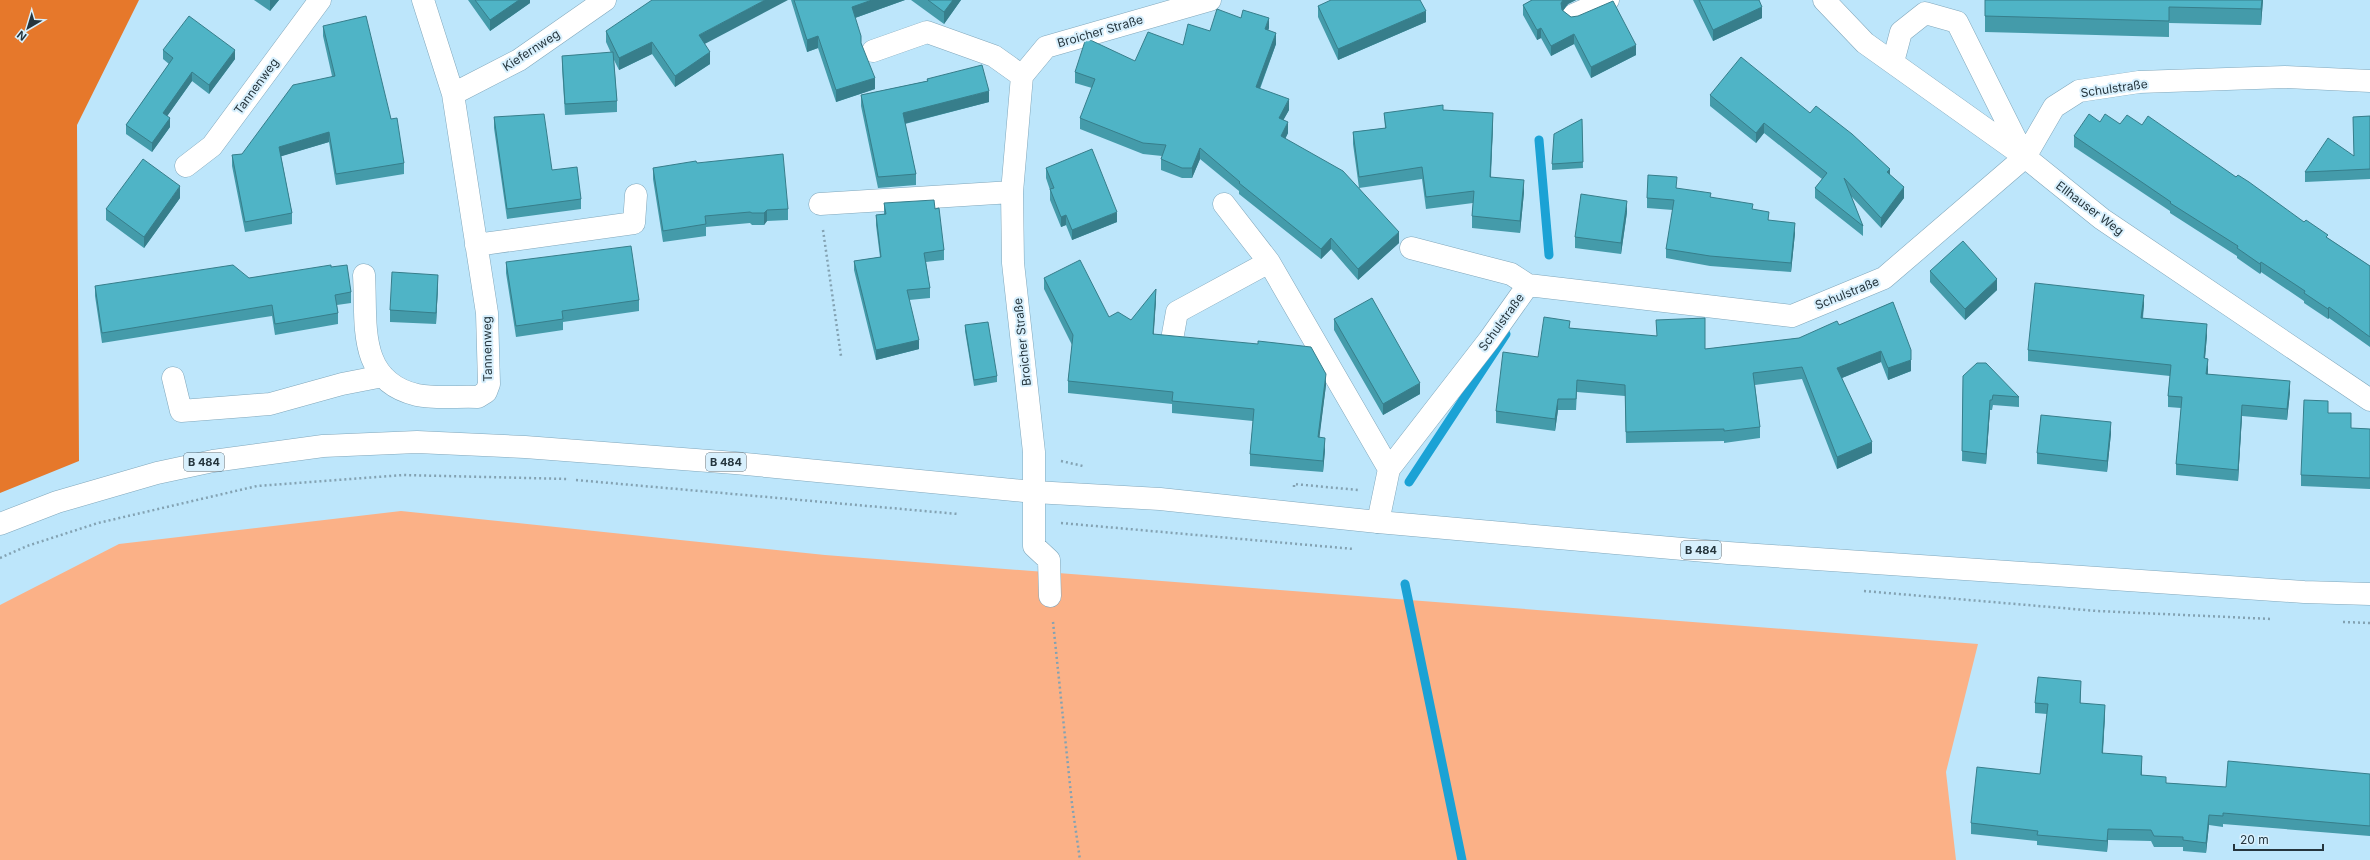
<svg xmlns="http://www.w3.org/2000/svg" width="2370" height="860" viewBox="0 0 2370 860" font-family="Inter,sans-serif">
<rect width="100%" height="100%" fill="#bde6fb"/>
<!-- green -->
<path fill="#fbb187" d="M 401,511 L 825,555 L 1978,644 L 1946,772 L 1956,860 L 0,860 L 0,605 L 119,544 Z"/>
<!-- forest -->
<path fill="#e6782b" d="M 0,0 L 139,0 L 77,125 L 79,461 L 0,493 Z"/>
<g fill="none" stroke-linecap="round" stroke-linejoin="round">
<!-- stream -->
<path stroke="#1ba2d5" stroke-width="9" d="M 1539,140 L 1549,255
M 1409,482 L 1506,334
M 1405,584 L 1462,860"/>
<!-- minor casing -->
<g stroke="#81a7bb" stroke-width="23">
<path id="minor" d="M 1824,0 L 1865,43 L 2025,157 L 2102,219 L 2370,400
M 1573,15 L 1608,0
M 873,51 L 927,32 L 994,56 L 1022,76
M 1893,62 L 1901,32 L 1925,13 L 1957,22 L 2023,154
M 453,94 L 519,60 L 605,0
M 186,166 L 212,146 L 320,0
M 820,204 L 1012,192
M 1224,204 L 1269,262 L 1389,469
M 476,245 L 634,223 L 636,195
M 1411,248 L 1511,274 L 1528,285
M 364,275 C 367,322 356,381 417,395 C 436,399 458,396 478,397 L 486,392 L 489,384 L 487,313 L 453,94 L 423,0
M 1173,334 L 1177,312 L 1269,262
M 173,378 L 181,411 L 270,404 L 342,384 L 383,376
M 1378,522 L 1389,469 L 1489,340 L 1528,285 L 1792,316 L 1884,278 L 2025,157 L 2054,107 L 2079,91 L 2139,82 L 2285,77 L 2370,81
M 1050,596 L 1049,560 L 1034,546 L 1034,452 L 1013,263 L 1012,192 L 1022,76 L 1046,47 L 1210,0"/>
</g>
<!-- major casing -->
<g stroke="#81a7bb" stroke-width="23">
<path id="major" d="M 0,524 L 57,502 L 157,473 L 213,461 L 323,446 L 417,442 L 525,447 L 735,463 L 1034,492 L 1160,499 L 1378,522 L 1728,553 L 2304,592 L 2370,594"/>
</g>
<!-- path -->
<path stroke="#83a2b2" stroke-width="2.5" stroke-dasharray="2 3" stroke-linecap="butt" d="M 823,230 L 841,356
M 1061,461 L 1083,466
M 576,480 L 958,514
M 1294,487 L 1294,484 L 1358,490
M 1061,523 L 1354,549
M 0,558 L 27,546 L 98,523 L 257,486 L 403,475 L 569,479
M 1864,591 L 2097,611 L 2272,619
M 1053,622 L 1072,804 L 1080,860
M 2343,622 L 2370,623"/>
<!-- minor -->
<use href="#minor" stroke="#fff" stroke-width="22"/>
<!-- major -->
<use href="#major" stroke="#fff" stroke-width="22"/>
</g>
<!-- wall -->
<path fill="#449baa" d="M 254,0 L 279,0 L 270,11 Z
M 468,0 L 530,0 L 530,3 L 490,31 Z
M 791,0 L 905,0 L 855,18 L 861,43 L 875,89 L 836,102 L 818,48 L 807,52 Z
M 911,0 L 961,0 L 944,24 Z
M 1532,0 L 1576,0 L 1568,4 L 1563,11 L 1571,17 L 1636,55 L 1591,78 L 1574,44 L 1551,56 L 1541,38 L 1537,40 L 1523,15 L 1523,5 Z
M 1693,0 L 1759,0 L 1762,18 L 1713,41 Z
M 1985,0 L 2263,0 L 2261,25 L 2169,23 L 2169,37 L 1985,32 Z
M 1318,6 L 1426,22 L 1338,60 L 1318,17 Z
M 323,26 L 391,119 L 404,163 L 404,174 L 336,185 L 329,142 L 281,156 L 292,213 L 292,224 L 245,232 L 232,166 L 232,155 L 242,154 L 332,76 L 323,36 Z
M 1269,28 L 1268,30 L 1276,44 L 1260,89 L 1289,110 L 1283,120 L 1288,133 L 1285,139 L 1359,188 L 1353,144 L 1353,132 L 1385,128 L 1384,113 L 1443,110 L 1493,125 L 1491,177 L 1524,192 L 1520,233 L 1472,228 L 1472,216 L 1473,203 L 1426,209 L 1422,179 L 1359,188 L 1399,243 L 1358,280 L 1331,249 L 1321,259 L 1239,194 L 1239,191 L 1200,159 L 1192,178 L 1182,178 L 1161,170 L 1161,159 L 1162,156 L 1143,154 L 1080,129 L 1080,118 L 1092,88 L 1075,83 L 1075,72 L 1135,61 L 1183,45 L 1210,31 Z
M 606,31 L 704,44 L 710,64 L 675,87 L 652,54 L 619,70 L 614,60 L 617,101 L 617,112 L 565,115 L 562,67 L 562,56 L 611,53 L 606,42 Z
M 163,50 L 235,59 L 209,94 L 192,81 L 167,116 L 170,127 L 152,152 L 126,134 L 126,125 L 169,64 L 163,59 Z
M 927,79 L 989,102 L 905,124 L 916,174 L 916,185 L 878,188 L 861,106 L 861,95 L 927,81 Z
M 1710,95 L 1810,113 L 1890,175 L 1904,198 L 1881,228 L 1851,196 L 1863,226 L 1863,236 L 1815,198 L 1815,188 L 1822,179 L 1764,133 L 1756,143 L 1710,106 Z
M 2370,116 L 2370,179 L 2305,182 L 2305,172 L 2354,155 L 2353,117 Z
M 494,117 L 581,199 L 581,209 L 507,219 L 494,128 Z
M 1582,119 L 1583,168 L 1552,170 L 1552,164 Z
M 2100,122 L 2142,125 L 2236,177 L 2370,266 L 2370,347 L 2329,318 L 2328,319 L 2304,303 L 2304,301 L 2261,272 L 2260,274 L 2237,258 L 2237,256 L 2170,213 L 2170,211 L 2074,147 L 2074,136 Z
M 697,163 L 788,209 L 788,220 L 767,221 L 764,225 L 752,225 L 750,223 L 706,227 L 706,236 L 663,242 L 653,179 L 653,168 Z
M 1046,168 L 1117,222 L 1072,240 L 1066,225 L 1061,227 L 1050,200 L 1050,190 L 1046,178 Z
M 1677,188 L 1711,197 L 1753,210 L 1769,220 L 1795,233 L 1791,272 L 1710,266 L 1666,258 L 1666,249 L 1673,210 L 1647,208 L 1647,198 Z
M 180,198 L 144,248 L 106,220 L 106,209 Z
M 884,203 L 935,209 L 944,250 L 944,260 L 926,262 L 930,288 L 930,298 L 909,300 L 919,349 L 876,360 L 854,270 L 854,261 L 880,257 L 876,225 L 876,215 L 884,214 Z
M 1627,212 L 1621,254 L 1575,248 L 1575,237 Z
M 506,262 L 639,300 L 639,311 L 563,322 L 563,330 L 516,337 L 506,273 Z
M 331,267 L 351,292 L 351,303 L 337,305 L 338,313 L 338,324 L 275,335 L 272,316 L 102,343 L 95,296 L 95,286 L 249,278 Z
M 1930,271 L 1997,290 L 1965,320 L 1930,282 Z
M 1044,278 L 1109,317 L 1131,320 L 1156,300 L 1153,334 L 1326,385 L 1319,438 L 1325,450 L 1323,472 L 1250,466 L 1250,454 L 1253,421 L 1172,413 L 1172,404 L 1068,393 L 1068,381 L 1072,345 L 1044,289 Z
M 438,286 L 436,324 L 390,322 L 390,310 Z
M 1893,302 L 1911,371 L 1888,380 L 1881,362 L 1842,378 L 1872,453 L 1837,469 L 1802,379 L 1755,385 L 1760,427 L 1760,438 L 1724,443 L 1724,441 L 1626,443 L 1625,396 L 1577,392 L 1576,410 L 1558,410 L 1555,431 L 1496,423 L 1496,411 L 1538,357 L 1570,328 L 1705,349 L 1799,338 L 1839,325 Z
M 2144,305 L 2143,318 L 2207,335 L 2205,358 L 2208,370 L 2208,374 L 2290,392 L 2287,420 L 2242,416 L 2238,481 L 2176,475 L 2176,464 L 2181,408 L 2168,407 L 2168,396 L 2170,376 L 2028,361 L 2028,350 Z
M 1334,319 L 1420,394 L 1383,415 L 1334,330 Z
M 965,325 L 997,376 L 997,382 L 974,386 L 965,331 Z
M 1963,376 L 2019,397 L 2019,407 L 1993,405 L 1992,410 L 1990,410 L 1986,464 L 1962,461 Z
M 2328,413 L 2351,428 L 2370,429 L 2370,489 L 2301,486 L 2301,475 Z
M 2111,433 L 2107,472 L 2037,464 L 2037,453 Z
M 2081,691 L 2080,703 L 2105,715 L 2103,753 L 2142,766 L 2142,775 L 2166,783 L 2226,787 L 2370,774 L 2370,836 L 2223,824 L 2223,827 L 2209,825 L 2206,853 L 2183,851 L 2183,847 L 2154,847 L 2151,841 L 2108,840 L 2107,852 L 2037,845 L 2037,841 L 1971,834 L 1971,823 L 2040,774 L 2047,714 L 2035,713 L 2035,703 Z"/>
<!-- shaded-wall -->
<path fill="#377e8b" d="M 270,0 L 279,0 L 270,11 Z
M 519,0 L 530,0 L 530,3 L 490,31 L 490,20 Z
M 765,0 L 788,0 L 699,47 L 699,35 Z
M 872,0 L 905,0 L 852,19 L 852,7 Z
M 953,0 L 961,0 L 944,24 L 944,12 Z
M 1563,0 L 1576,0 L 1568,4 L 1561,13 L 1561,3 Z
M 2262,0 L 2263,0 L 2261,25 L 2261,9 Z
M 1762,7 L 1762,18 L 1713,41 L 1713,30 Z
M 1426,11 L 1426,22 L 1338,60 L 1338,49 Z
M 1269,18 L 1269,28 L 1265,39 L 1265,29 Z
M 1541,28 L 1541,38 L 1537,40 L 1537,30 Z
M 1276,33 L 1276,44 L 1256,98 L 1256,87 Z
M 1574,34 L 1574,44 L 1551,56 L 1551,46 Z
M 818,36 L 818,48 L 807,52 L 807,40 Z
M 652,42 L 652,54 L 619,70 L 619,58 Z
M 1636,45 L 1636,55 L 1591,78 L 1591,67 Z
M 235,50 L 235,59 L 209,94 L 209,85 Z
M 710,52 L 710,64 L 675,87 L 675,76 Z
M 192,72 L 192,81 L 163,122 L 163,113 Z
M 875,78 L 875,89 L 836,102 L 836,90 Z
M 989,91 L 989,102 L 903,124 L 903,113 Z
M 1289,99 L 1289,110 L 1279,128 L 1279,118 Z
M 1493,113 L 1493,125 L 1490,189 L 1490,177 Z
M 170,118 L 170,127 L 152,152 L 152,143 Z
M 1288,122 L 1288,133 L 1281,147 L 1281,136 Z
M 1764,123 L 1764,133 L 1756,143 L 1756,133 Z
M 329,132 L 329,142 L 279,157 L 279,147 Z
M 1200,148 L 1200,159 L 1192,178 L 1192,168 Z
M 1890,169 L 1890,179 L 1887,172 Z
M 1524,180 L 1524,192 L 1520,233 L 1520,221 Z
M 180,186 L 180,198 L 144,248 L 144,237 Z
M 1904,187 L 1904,198 L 1881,228 L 1881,218 Z
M 1627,201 L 1627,212 L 1621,254 L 1621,243 Z
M 767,210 L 767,221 L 764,225 L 764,213 Z
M 1117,212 L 1117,222 L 1072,240 L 1072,230 Z
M 1066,215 L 1066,225 L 1061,227 L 1061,217 Z
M 1795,223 L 1795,233 L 1791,272 L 1791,263 Z
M 1399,232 L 1399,243 L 1358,280 L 1358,269 Z
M 1331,238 L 1331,249 L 1321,259 L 1321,249 Z
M 2261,262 L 2261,272 L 2260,274 L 2260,264 Z
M 438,275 L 438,286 L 436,324 L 436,313 Z
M 1997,279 L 1997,290 L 1965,320 L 1965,309 Z
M 1156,289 L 1156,300 L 1153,346 L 1153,334 Z
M 2144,295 L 2144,305 L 2141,328 L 2141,318 Z
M 2329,307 L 2329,318 L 2328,319 L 2328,309 Z
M 2207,324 L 2207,335 L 2204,369 L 2204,358 Z
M 919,340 L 919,349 L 876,360 L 876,350 Z
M 1881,351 L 1881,362 L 1837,380 L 1837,368 Z
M 2208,359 L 2208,370 L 2206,385 L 2206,374 Z
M 1911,360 L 1911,371 L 1888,380 L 1888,368 Z
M 1326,374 L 1326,385 L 1318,449 L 1318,437 Z
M 2290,381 L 2290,392 L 2287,420 L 2287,409 Z
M 1420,383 L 1420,394 L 1383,415 L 1383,404 Z
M 1558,399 L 1558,410 L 1555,431 L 1555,419 Z
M 1990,400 L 1990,410 L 1986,464 L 1986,454 Z
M 2242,405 L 2242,416 L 2238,481 L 2238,470 Z
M 2111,422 L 2111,433 L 2107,472 L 2107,461 Z
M 1325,438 L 1325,450 L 1323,472 L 1323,461 Z
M 1872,442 L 1872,453 L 1837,469 L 1837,457 Z
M 2081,681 L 2081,691 L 2080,713 L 2080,703 Z
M 2105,705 L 2105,715 L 2102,763 L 2102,753 Z
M 2142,756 L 2142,766 L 2141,785 L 2141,775 Z
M 2209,815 L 2209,825 L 2206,853 L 2206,843 Z
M 2108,829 L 2108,840 L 2107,852 L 2107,841 Z"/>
<!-- building -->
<path fill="#4fb4c6" stroke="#377e8b" d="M 475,0 L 519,0 L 490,20 Z
M 652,0 L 765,0 L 699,35 L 710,52 L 675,76 L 652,42 L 619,58 L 606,31 Z
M 794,0 L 872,0 L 852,7 L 861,36 L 861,43 L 875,78 L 836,90 L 818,36 L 807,40 Z
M 928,0 L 953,0 L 944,12 Z
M 1331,0 L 1420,0 L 1426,11 L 1338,49 L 1318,6 Z
M 1532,0 L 1563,0 L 1561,3 L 1562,10 L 1571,17 L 1578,16 L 1613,1 L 1636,45 L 1591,67 L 1574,34 L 1551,46 L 1541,28 L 1537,30 L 1523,5 Z
M 1699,0 L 1759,0 L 1762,7 L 1713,30 Z
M 1985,0 L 2262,0 L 2261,9 L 2169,7 L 2169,21 L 1985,16 Z
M 1217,9 L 1241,18 L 1243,10 L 1269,18 L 1265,29 L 1276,33 L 1256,87 L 1289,99 L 1279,118 L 1288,122 L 1281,136 L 1343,171 L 1399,232 L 1358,269 L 1331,238 L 1321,249 L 1239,183 L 1240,182 L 1200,148 L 1192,168 L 1182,168 L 1161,159 L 1166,145 L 1143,143 L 1080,118 L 1095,79 L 1075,72 L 1086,38 L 1135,61 L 1148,32 L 1183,45 L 1188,24 L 1210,31 Z
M 189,16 L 235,50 L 209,85 L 192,72 L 163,113 L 170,118 L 152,143 L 126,125 L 173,58 L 163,50 Z
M 366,16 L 391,119 L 397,118 L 404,163 L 336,174 L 329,132 L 279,147 L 292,213 L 245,222 L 232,155 L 242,154 L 293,85 L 335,76 L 323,26 Z
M 613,52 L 617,101 L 565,104 L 562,56 Z
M 1741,57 L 1810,113 L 1816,106 L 1852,134 L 1890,169 L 1887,172 L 1904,187 L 1881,218 L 1844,178 L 1863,226 L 1815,188 L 1827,173 L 1764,123 L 1756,133 L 1710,95 Z
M 982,65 L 989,91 L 903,113 L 916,174 L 878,177 L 861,95 L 928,81 L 927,79 Z
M 1443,105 L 1443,110 L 1493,113 L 1490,177 L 1524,180 L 1520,221 L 1472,216 L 1474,191 L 1426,197 L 1422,167 L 1359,177 L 1353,132 L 1386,128 L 1384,113 Z
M 544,114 L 552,170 L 577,167 L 581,199 L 507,209 L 494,117 Z
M 2089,114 L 2100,122 L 2105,114 L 2120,124 L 2127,115 L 2142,125 L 2148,116 L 2236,177 L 2238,175 L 2249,182 L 2304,222 L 2306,220 L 2328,235 L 2326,237 L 2370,266 L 2370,337 L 2329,307 L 2328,309 L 2304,293 L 2305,291 L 2261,262 L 2260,264 L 2237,248 L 2238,246 L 2170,203 L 2171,202 L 2074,136 Z
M 2370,116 L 2370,169 L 2305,172 L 2328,138 L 2354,156 L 2353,117 Z
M 1582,119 L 1583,162 L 1552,164 L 1554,134 Z
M 1092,149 L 1117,212 L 1072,230 L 1066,215 L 1061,217 L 1050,189 L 1054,188 L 1046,168 Z
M 783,154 L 788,209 L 767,210 L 764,213 L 752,213 L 750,212 L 705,216 L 706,224 L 663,231 L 653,168 L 696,161 L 697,163 Z
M 143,159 L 180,186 L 144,237 L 106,209 Z
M 1648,175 L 1677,177 L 1676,188 L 1711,193 L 1710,197 L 1753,204 L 1752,209 L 1769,212 L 1768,220 L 1795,223 L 1791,263 L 1710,256 L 1666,249 L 1674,200 L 1647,198 Z
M 1581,194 L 1627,201 L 1621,243 L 1575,237 Z
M 934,200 L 935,209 L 939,208 L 944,250 L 924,253 L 930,288 L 907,290 L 919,340 L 876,350 L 854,261 L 881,257 L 876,215 L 886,214 L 884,203 Z
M 1963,241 L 1997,279 L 1965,309 L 1930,271 Z
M 631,246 L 639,300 L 562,311 L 563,319 L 516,326 L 506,262 Z
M 1080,260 L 1109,317 L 1118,312 L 1131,320 L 1156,289 L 1153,334 L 1258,344 L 1258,341 L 1311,347 L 1326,374 L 1318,437 L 1325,438 L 1323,461 L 1250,454 L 1254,409 L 1172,401 L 1173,392 L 1068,381 L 1073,335 L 1044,278 Z
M 233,265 L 249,278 L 331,265 L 331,267 L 347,265 L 351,292 L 335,295 L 338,313 L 275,324 L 272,305 L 102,333 L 95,286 Z
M 392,272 L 438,275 L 436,313 L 390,310 Z
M 2035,283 L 2144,295 L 2141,318 L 2207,324 L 2204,358 L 2208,359 L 2206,374 L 2290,381 L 2287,409 L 2242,405 L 2238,470 L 2176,464 L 2182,397 L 2168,396 L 2171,365 L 2028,350 Z
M 1372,298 L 1420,383 L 1383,404 L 1334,319 Z
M 1893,302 L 1911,350 L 1911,360 L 1888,368 L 1881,351 L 1837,368 L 1872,442 L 1837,457 L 1802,367 L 1753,373 L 1760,427 L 1724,431 L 1724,429 L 1626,432 L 1625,385 L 1577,380 L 1576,399 L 1558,399 L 1555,419 L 1496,411 L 1503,352 L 1538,357 L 1544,317 L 1570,321 L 1569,328 L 1657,336 L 1656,320 L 1705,318 L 1705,349 L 1799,338 L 1837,321 L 1839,325 Z
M 988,322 L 997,376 L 974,380 L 965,325 Z
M 1977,363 L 1986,363 L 2019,397 L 1993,395 L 1992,400 L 1990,400 L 1986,454 L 1962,451 L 1963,376 Z
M 2304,400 L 2328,401 L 2328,413 L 2351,413 L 2351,428 L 2370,429 L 2370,478 L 2301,475 Z
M 2041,415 L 2111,422 L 2107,461 L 2037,453 Z
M 2038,677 L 2081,681 L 2080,703 L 2105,705 L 2102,753 L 2142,756 L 2141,775 L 2166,777 L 2166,783 L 2226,787 L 2228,761 L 2370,774 L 2370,826 L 2223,813 L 2223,816 L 2209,815 L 2206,843 L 2183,840 L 2183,837 L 2154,836 L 2151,830 L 2108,829 L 2107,841 L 2037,835 L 2038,831 L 1971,823 L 1977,767 L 2040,774 L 2048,704 L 2035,703 Z"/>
<g text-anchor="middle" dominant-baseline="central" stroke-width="4" stroke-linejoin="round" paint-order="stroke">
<!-- shield labels -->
<g fill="#d8f0fd" stroke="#5b6d77" stroke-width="1">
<rect x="184" y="453" width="40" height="18" rx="3"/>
<rect x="706" y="453" width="40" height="18" rx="3"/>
<rect x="1681" y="541" width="40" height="18" rx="3"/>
</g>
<g font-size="11" font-weight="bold" fill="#25353d">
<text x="204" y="462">B 484</text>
<text x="726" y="462">B 484</text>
<text x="1701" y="550">B 484</text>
</g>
<!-- street labels -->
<g font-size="12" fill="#25353d" stroke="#d8f0fd">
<text transform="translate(1100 31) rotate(-16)">Broicher Straße</text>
<text transform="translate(531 50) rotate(-33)">Kiefernweg</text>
<text transform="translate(256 86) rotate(-54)">Tannenweg</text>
<text transform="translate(2114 88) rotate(-8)">Schulstraße</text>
<text transform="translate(2090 208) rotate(37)">Ellhauser Weg</text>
<text transform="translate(1847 293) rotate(-22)">Schulstraße</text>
<text transform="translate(1501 322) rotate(-54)">Schulstraße</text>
<text transform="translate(1022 342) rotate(-96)">Broicher Straße</text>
<text transform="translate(487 349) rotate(-91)">Tannenweg</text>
</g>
</g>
<!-- north arrow -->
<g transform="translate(28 28) rotate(218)" stroke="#d8f0fd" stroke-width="3" paint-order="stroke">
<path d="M0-3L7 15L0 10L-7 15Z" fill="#25353d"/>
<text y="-6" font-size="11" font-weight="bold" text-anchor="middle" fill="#25353d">N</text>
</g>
<!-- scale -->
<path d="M2234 844v6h89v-6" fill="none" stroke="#25353d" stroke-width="2"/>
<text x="2240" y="844" font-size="12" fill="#25353d" stroke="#d8f0fd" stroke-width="3" paint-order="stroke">20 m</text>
</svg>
